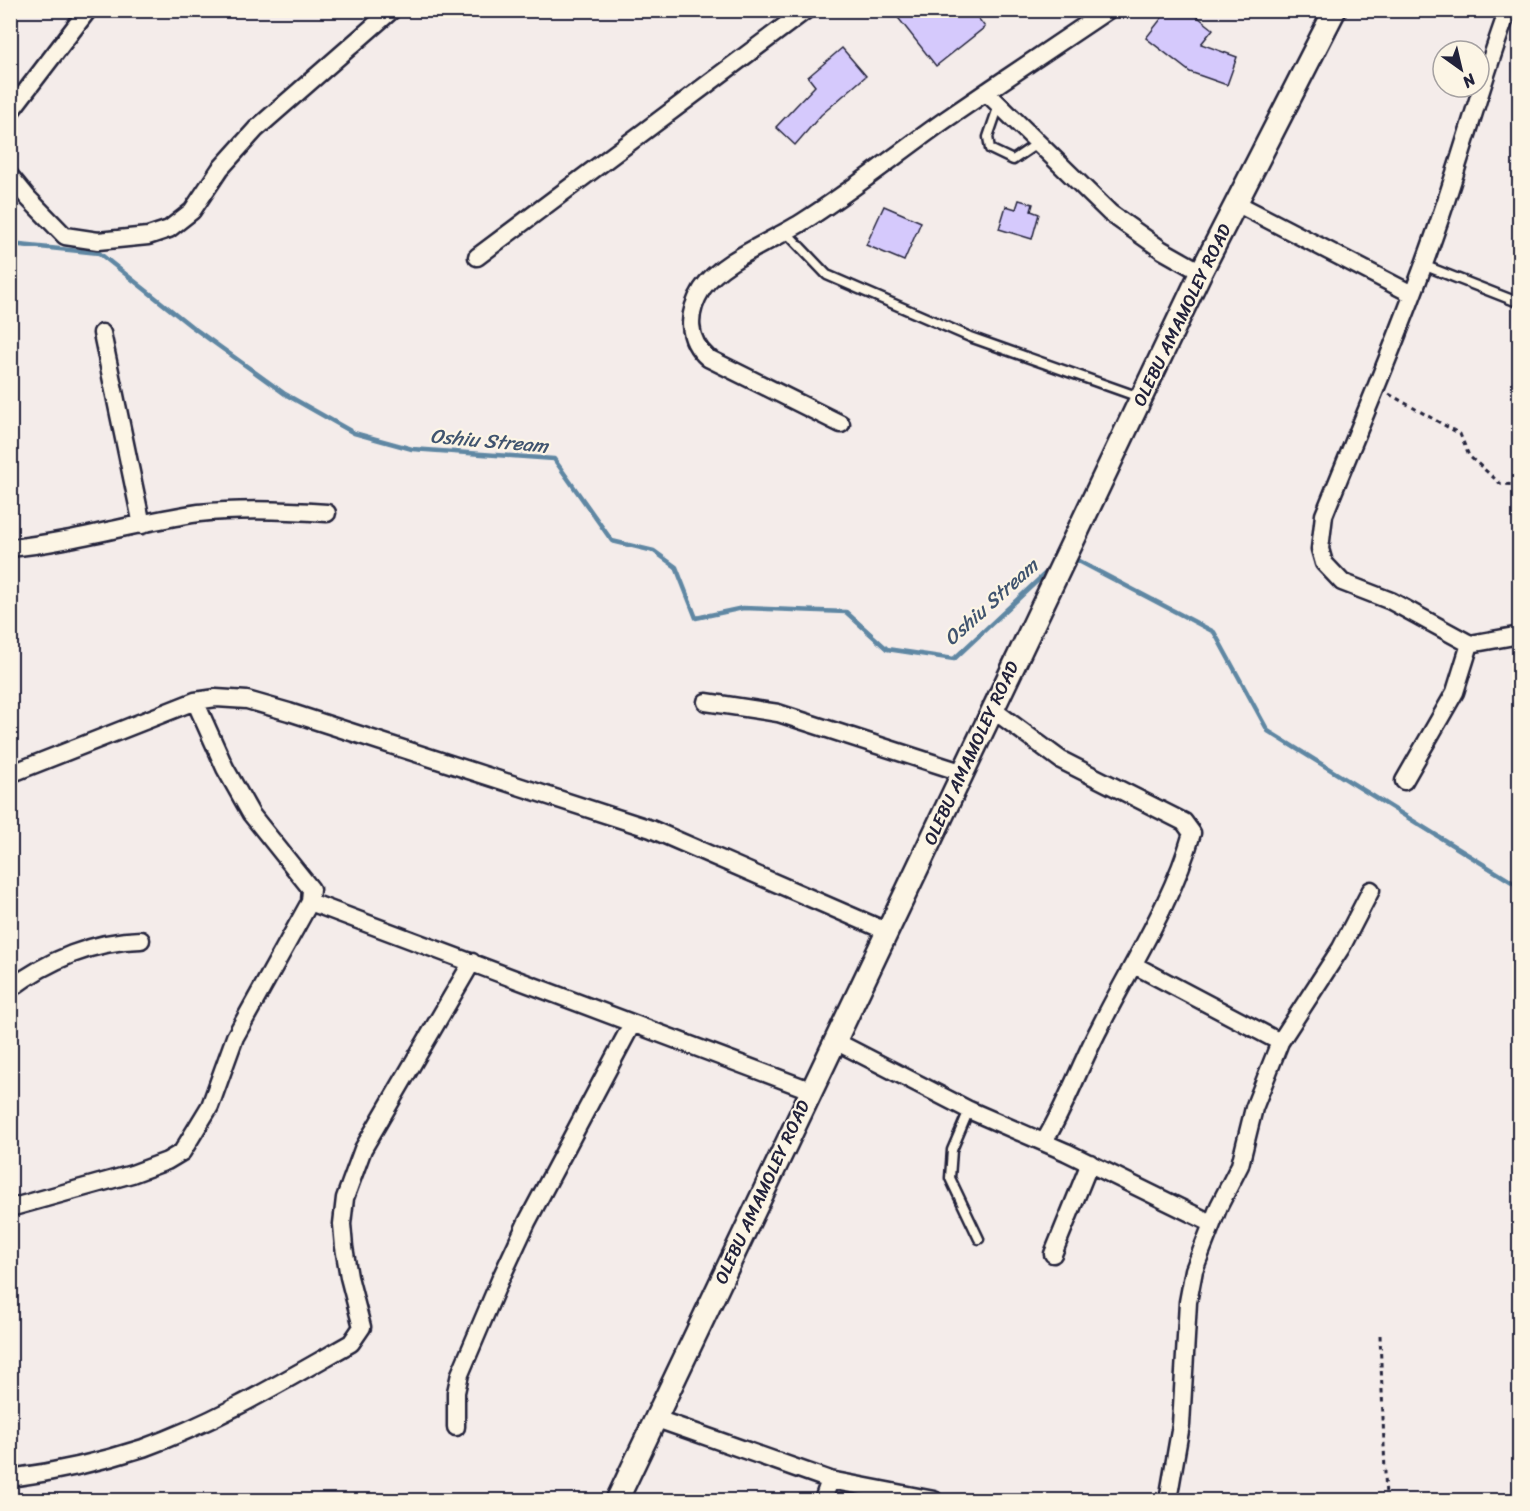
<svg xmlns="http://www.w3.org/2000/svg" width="1530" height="1511" viewBox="0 0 1530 1511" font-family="Sriracha,sans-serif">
<rect width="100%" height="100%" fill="#f4ecea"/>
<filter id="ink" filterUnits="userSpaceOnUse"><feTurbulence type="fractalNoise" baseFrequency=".0167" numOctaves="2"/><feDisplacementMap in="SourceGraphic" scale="12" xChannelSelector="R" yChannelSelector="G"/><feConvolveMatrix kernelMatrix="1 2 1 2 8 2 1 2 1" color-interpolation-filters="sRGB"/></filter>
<g filter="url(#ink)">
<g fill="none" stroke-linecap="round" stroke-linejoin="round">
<!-- stream -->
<path stroke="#5f87a3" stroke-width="4.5" d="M 10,244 L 99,253 L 191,326 L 285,394 L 354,433 L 412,449 L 554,459 L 612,541 L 654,551 L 676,567 L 696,618 L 743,608 L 846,612 L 887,649 L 954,659 L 1051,568
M 1071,557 L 1214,632 L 1268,731 L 1520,887"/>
</g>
<!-- building -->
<path fill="#d5c9fc" stroke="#22223b" stroke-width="1.5" d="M 892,10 L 972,10 L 985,27 L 936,66 Z
M 1168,10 L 1189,10 L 1213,29 L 1201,44 L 1237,57 L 1227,85 L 1190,72 L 1146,38 Z
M 842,48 L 866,76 L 821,115 L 795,145 L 776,127 L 815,86 L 808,77 Z
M 1019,200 L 1033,204 L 1031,211 L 1039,214 L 1032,239 L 999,229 L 1006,206 L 1016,209 Z
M 884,206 L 921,222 L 904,261 L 866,245 Z"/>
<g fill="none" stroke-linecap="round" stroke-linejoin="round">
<!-- service casing -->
<g stroke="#22223b" stroke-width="13">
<path id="service" d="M 999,105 L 988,137 L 990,149 L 1013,160 L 1038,143
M 786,232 L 827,275 L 970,337 L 1142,398
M 1423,265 L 1520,303
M 969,1110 L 952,1150 L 950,1178 L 979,1239"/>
</g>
<!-- minor casing -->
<g stroke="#22223b" stroke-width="21">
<path id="minor" d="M 1508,10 C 1485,73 1467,137 1446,201 C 1411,307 1366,411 1324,515 L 1320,549 L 1324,563 L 1342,582 L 1391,601 L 1470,644 L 1520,635
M 986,92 L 1110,213 L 1162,250 L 1201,272
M 10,112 L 88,10
M 10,176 L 28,198 L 65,236 L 98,241 L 148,236 L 169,229 L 192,211 L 220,169 L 256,129 L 392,10
M 1236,203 L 1412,294
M 477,257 L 806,10
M 102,333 L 142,525
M 841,424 L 708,358 C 686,339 687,313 702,289 C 721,260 775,240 804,221 C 853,190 898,153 945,120 C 999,83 1053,47 1108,10
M 10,548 C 74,542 136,522 199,513 C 242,508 285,510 327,513
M 706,702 L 778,713 L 961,772
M 992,709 L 1061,760 L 1184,822 L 1192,833 C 1173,901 1131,965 1100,1027 C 1080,1065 1066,1106 1044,1142
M 10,774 L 195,701 L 216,698 L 247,700 L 289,712 L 651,829 L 886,931
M 1404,781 L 1455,692 L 1470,644
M 310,902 L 810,1090
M 1134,965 L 1280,1042
M 10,989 C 48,960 94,941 141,940
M 835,1041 L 969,1110 L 1066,1152 L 1211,1223
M 10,1208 L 132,1174 L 167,1161 L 182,1152 L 210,1106 L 235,1037 L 310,902 L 311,889 L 251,814 L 225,768 L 195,701
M 1053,1254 L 1090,1163
M 654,1418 L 830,1480 L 934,1500
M 456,1427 L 456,1392 L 460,1374 L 500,1280 L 527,1222 L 632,1024
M 10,1478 C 56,1472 100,1462 143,1448 C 216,1422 284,1381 351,1343 L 362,1327 L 349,1277 L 344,1247 L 342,1224 L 345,1198 L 363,1149 L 472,962
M 823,1500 L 830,1480
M 1168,1500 L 1181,1425 L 1188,1302 L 1194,1270 L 1219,1206 L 1240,1165 L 1254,1108 L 1280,1042 L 1341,948 L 1371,890"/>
</g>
<!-- tertiary casing -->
<g stroke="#22223b" stroke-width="26">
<path id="tertiary" d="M 617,1500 L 1201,272 L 1335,10"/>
</g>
<!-- path -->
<path stroke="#22223b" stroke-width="3" stroke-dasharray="4.5 4.5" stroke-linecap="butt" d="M 1389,394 L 1460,434 L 1469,456 L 1501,484 L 1520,485
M 1380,1335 L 1386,1500"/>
<!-- service -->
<use href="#service" stroke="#fcf5e5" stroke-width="8"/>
<!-- minor -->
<use href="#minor" stroke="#fcf5e5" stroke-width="16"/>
<!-- tertiary -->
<use href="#tertiary" stroke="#fcf5e5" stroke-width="21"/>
</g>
</g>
<g text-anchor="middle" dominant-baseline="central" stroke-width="4.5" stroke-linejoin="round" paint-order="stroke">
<!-- street labels -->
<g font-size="18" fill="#22223b" stroke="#fcf5e5">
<text transform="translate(1182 315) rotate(-64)">OLEBU AMAMOLEY ROAD</text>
<text transform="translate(971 753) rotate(-65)">OLEBU AMAMOLEY ROAD</text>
<text transform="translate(762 1192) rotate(-65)">OLEBU AMAMOLEY ROAD</text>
</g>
<!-- water labels -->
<g font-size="20" font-style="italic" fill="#40546f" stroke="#fcf5e5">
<text transform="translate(489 441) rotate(5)">Oshiu Stream</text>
<text transform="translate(991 602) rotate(-42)">Oshiu Stream</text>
</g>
</g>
<!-- margin -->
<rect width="1530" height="1511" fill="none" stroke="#fcf5e5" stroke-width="36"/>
<rect x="18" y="18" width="1494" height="1475" fill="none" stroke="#22223b" stroke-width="2" filter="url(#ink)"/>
<!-- north arrow -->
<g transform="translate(1461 69) rotate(146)"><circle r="28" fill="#fcf5e5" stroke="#a5a1a1" stroke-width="1.5"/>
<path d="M0-4.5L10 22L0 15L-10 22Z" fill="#22223b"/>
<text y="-9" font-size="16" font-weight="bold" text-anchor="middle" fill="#22223b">N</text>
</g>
</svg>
